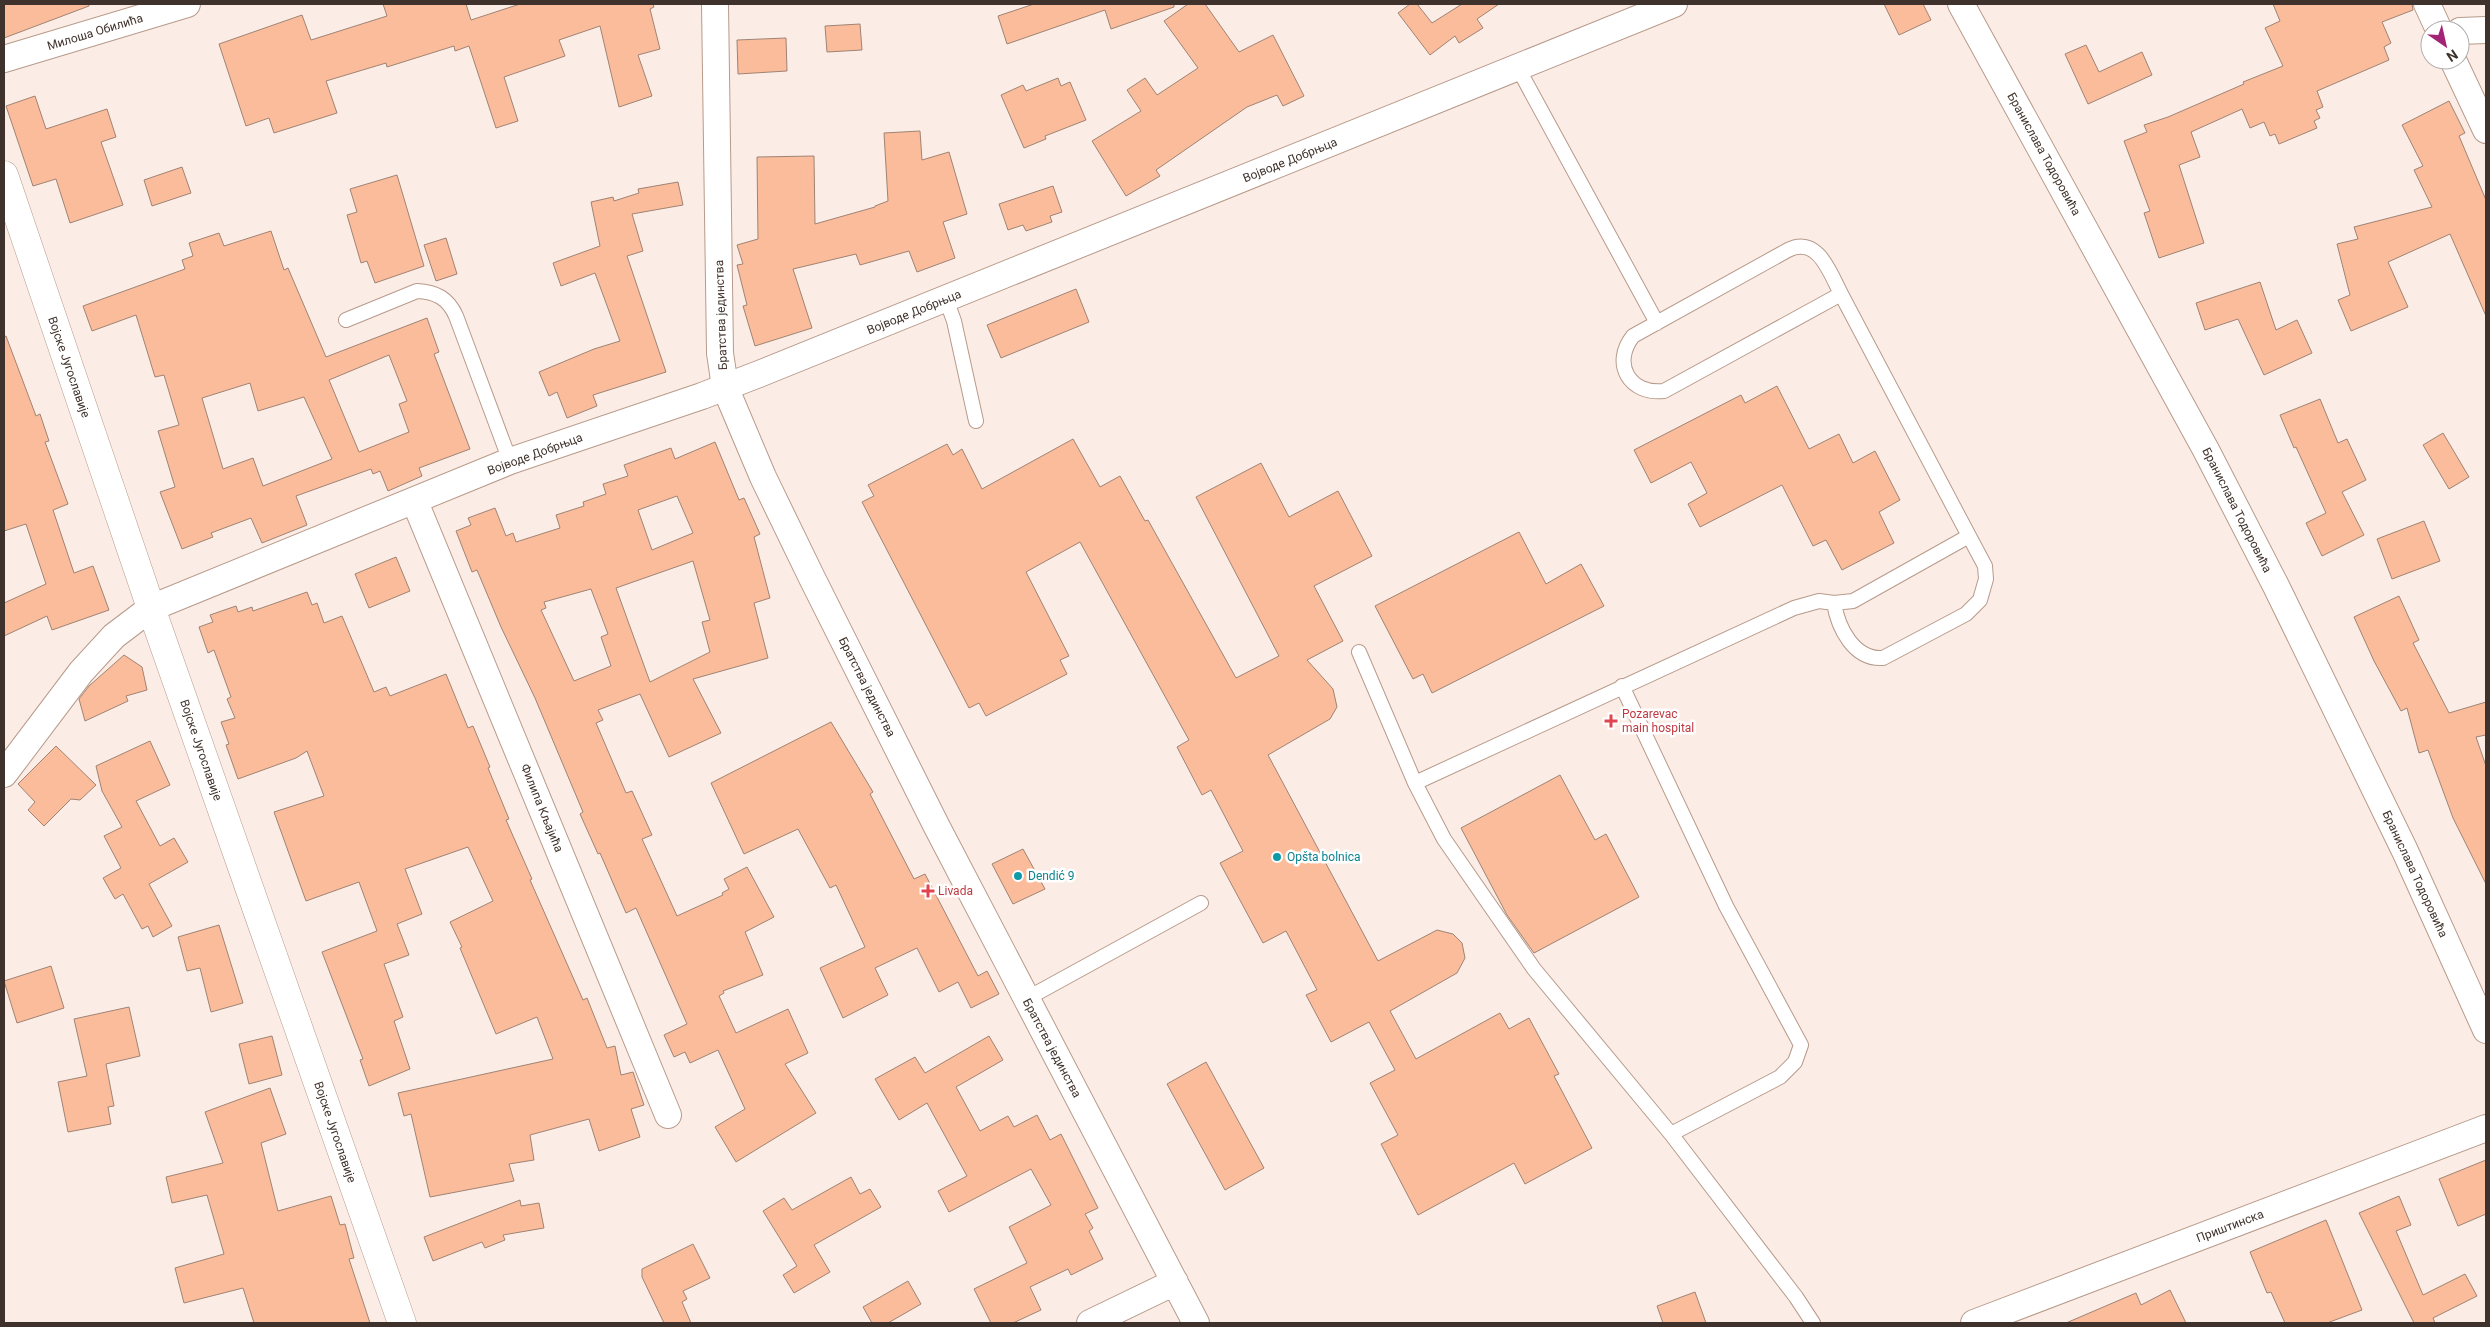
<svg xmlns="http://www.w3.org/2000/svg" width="2490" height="1327" viewBox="0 0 2490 1327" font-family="Roboto,sans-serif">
<rect width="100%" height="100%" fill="#fbede6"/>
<!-- building -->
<path fill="#fabc9a" stroke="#a08374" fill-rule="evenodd" d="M 4,4 L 89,4 L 89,6 L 4,38 Z
M 383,4 L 466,4 L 471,20 L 520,4 L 653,4 L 654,7 L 650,9 L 660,49 L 638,55 L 652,96 L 619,107 L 600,26 L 559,40 L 565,56 L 504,77 L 518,121 L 496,128 L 469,46 L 455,51 L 454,46 L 387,67 L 386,63 L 326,81 L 337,113 L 274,133 L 269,118 L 246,126 L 219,44 L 302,15 L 311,40 L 387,16 Z
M 1034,4 L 1174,4 L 1174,7 L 1111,29 L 1105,10 L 1007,44 L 998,16 Z
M 1188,4 L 1205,4 L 1239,52 L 1273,35 L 1304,96 L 1283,106 L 1277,95 L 1247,107 L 1156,170 L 1160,176 L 1126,196 L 1092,141 L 1141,111 L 1127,90 L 1145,78 L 1157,95 L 1198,68 L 1164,21 Z
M 1410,4 L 1417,4 L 1432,23 L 1462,4 L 1499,4 L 1477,19 L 1483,28 L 1459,43 L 1455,36 L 1430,55 L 1398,13 Z
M 1884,4 L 1923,4 L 1931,20 L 1899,35 Z
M 2273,4 L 2412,4 L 2413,10 L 2382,22 L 2391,43 L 2384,47 L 2389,60 L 2317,91 L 2323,107 L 2316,110 L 2320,118 L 2314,121 L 2317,128 L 2279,144 L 2275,134 L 2270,136 L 2264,122 L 2250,128 L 2242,109 L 2191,132 L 2200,157 L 2179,165 L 2204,243 L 2159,258 L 2144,213 L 2150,211 L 2124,141 L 2147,132 L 2144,125 L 2168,117 L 2244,84 L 2243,82 L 2283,66 L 2265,28 L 2280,21 Z
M 860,24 L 862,50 L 827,52 L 825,26 Z
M 786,38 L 787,71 L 738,74 L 737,40 Z
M 2086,45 L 2099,72 L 2142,52 L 2152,75 L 2088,104 L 2065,54 Z
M 1058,78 L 1061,86 L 1070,82 L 1086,120 L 1045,136 L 1046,139 L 1024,148 L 1001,95 L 1023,85 L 1026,91 Z
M 35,96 L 46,129 L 107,109 L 116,137 L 101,142 L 123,205 L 70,223 L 56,179 L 33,186 L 6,106 Z
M 2449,101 L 2465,133 L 2459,136 L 2486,200 L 2486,316 L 2450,234 L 2388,262 L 2408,307 L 2351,331 L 2338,300 L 2350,295 L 2337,244 L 2358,239 L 2354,227 L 2432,207 L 2414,170 L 2423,166 L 2402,125 Z
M 920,131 L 922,160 L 949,152 L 967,214 L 943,222 L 955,258 L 917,272 L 909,251 L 860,265 L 856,254 L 793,269 L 812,328 L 755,346 L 743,306 L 747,305 L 737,265 L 743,264 L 737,245 L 758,239 L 757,157 L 814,156 L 815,224 L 875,207 L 875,206 L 888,201 L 884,133 Z
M 182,167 L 191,193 L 152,206 L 144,180 Z
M 397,175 L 424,266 L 375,283 L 367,261 L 361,263 L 347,215 L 357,212 L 350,189 Z
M 678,182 L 683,205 L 632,214 L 643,251 L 627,256 L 666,372 L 593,395 L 597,406 L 567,418 L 557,392 L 549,396 L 539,372 L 594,349 L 620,341 L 595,273 L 561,286 L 553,263 L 600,246 L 591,202 L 613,197 L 614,201 L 639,193 L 638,189 Z
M 1053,186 L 1062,212 L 1050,216 L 1052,222 L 1026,231 L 1023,225 L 1008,230 L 999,204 Z
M 271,231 L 284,270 L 288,268 L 326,357 L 427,318 L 439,352 L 434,354 L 470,449 L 419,468 L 422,476 L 388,491 L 380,471 L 373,474 L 371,469 L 296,496 L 307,525 L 262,543 L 251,518 L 211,533 L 213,537 L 182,549 L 160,492 L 175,487 L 158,431 L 179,425 L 164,375 L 155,377 L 136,315 L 92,331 L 83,306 L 185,269 L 182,260 L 193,256 L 189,243 L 219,233 L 224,246 ZM 389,355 L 407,401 L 399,404 L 409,432 L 359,452 L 329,380 ZM 250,383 L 258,411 L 304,397 L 332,459 L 263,486 L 253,458 L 223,469 L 202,398 Z
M 446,238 L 457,274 L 436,281 L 424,245 Z
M 2260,282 L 2276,330 L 2297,320 L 2312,353 L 2264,375 L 2238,319 L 2205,330 L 2196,303 Z
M 1076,289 L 1089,322 L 1001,358 L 987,325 Z
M 6,336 L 36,416 L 40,414 L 49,441 L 45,442 L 68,504 L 53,510 L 74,573 L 93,566 L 109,610 L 52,630 L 47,616 L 4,636 L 4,603 L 46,584 L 26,524 L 4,531 L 4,337 Z
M 1777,386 L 1809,449 L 1839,434 L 1853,463 L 1875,451 L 1900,500 L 1879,512 L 1894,543 L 1842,570 L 1826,540 L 1813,546 L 1782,485 L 1700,527 L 1688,504 L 1707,493 L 1691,462 L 1651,483 L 1634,450 L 1741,395 L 1745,403 Z
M 2320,399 L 2338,443 L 2347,439 L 2366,480 L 2342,492 L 2364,535 L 2322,556 L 2306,523 L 2326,513 L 2296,447 L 2294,448 L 2280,415 Z
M 2443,433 L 2469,477 L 2449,489 L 2423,445 Z
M 1073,439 L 1100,487 L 1120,476 L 1145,521 L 1148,520 L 1236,678 L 1279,656 L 1196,497 L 1261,463 L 1289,517 L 1338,491 L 1372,556 L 1314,586 L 1343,641 L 1307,660 L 1333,689 L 1337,707 L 1330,719 L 1268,755 L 1378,961 L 1437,930 L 1453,934 L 1462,943 L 1465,958 L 1457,973 L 1390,1011 L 1416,1059 L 1500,1013 L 1509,1029 L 1529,1018 L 1559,1074 L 1554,1076 L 1592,1148 L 1525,1184 L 1514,1163 L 1418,1215 L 1381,1144 L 1398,1135 L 1370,1083 L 1395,1070 L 1369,1022 L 1331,1042 L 1306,995 L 1317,990 L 1286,931 L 1263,943 L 1220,863 L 1243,851 L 1211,790 L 1202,795 L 1177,747 L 1189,740 L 1080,542 L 1026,572 L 1069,656 L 1060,660 L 1067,674 L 986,716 L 979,703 L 969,708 L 862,502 L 874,496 L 868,485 L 947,444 L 953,455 L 962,449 L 982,489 Z
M 715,442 L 739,500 L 744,498 L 760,534 L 754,537 L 770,598 L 754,603 L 768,658 L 693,679 L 721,733 L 669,757 L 640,694 L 598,710 L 603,720 L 596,723 L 626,793 L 632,791 L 652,835 L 642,839 L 677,916 L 723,895 L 722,893 L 729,889 L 724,879 L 747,867 L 774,917 L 745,932 L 763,975 L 723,991 L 724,993 L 719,996 L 736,1033 L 788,1009 L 808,1053 L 785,1064 L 816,1113 L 736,1162 L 715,1127 L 745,1109 L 718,1050 L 690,1063 L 685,1052 L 674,1057 L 664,1035 L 687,1024 L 636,908 L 626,913 L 600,853 L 598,854 L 580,814 L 583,812 L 535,698 L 501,627 L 477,570 L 472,572 L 456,531 L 471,525 L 468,518 L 495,508 L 506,536 L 513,533 L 516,542 L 560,528 L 556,515 L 584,506 L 583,502 L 606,494 L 603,484 L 628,476 L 624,465 L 671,448 L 675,459 ZM 677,496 L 693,533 L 652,550 L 638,510 ZM 693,561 L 710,620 L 702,622 L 710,652 L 650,682 L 616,588 ZM 591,589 L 608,634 L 601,637 L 611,666 L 574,681 L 541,610 L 546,608 L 544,602 Z
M 2424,521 L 2440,561 L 2392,579 L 2377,539 Z
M 1519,532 L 1546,584 L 1581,564 L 1604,606 L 1432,693 L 1423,674 L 1413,679 L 1375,606 Z
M 396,557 L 410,591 L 369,608 L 355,574 Z
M 307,592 L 312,605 L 317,603 L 324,623 L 342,616 L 374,692 L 386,687 L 390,696 L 446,674 L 468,728 L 473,726 L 490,767 L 488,768 L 509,819 L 506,820 L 532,879 L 530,880 L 583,1000 L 587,998 L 607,1048 L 615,1046 L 621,1075 L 633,1072 L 644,1105 L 631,1109 L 640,1137 L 599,1151 L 589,1119 L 530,1135 L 534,1160 L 509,1164 L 514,1181 L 430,1197 L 411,1114 L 404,1116 L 398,1093 L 553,1059 L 537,1017 L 496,1034 L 460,948 L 462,947 L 450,922 L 493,901 L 468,847 L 405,869 L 422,914 L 397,924 L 409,955 L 384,964 L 403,1017 L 394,1021 L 410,1069 L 369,1086 L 360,1060 L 363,1059 L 322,952 L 377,931 L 359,882 L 306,901 L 274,812 L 324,796 L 307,751 L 296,758 L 238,779 L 226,745 L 229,744 L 221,722 L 235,718 L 227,699 L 231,697 L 214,650 L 208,653 L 199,627 L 213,622 L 210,615 L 236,606 L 238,612 L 252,607 L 253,611 Z
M 2399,596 L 2419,640 L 2413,643 L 2449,713 L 2486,702 L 2486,735 L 2476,737 L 2486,766 L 2486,884 L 2453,818 L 2428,750 L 2419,753 L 2407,708 L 2401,711 L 2374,661 L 2354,617 Z
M 124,655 L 142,667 L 147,690 L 126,696 L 128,701 L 85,721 L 79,699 L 89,686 Z
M 831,722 L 873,792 L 870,794 L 914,879 L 925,874 L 978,976 L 987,971 L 999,994 L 971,1008 L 958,982 L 939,992 L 917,948 L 875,968 L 888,995 L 843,1018 L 820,968 L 865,947 L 836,885 L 830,888 L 798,829 L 744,854 L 711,783 Z
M 150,741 L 170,785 L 136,801 L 160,846 L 174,838 L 188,862 L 149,884 L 172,926 L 153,937 L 148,926 L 142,929 L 123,894 L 115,899 L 103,878 L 121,868 L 104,836 L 122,827 L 102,791 L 96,766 Z
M 56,746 L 96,785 L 80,800 L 71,799 L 44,826 L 28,810 L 35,802 L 18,784 Z
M 1560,775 L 1595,840 L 1606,834 L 1639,897 L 1534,953 L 1507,915 L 1461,828 Z
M 1023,849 L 1045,889 L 1013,904 L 992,864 Z
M 219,925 L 243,1003 L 211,1012 L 200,968 L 187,971 L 178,937 Z
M 51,966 L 64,1008 L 17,1023 L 4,981 Z
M 129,1007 L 140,1056 L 106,1064 L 114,1106 L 108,1107 L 111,1124 L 68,1132 L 58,1082 L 87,1076 L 74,1019 Z
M 272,1036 L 282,1075 L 249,1084 L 239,1044 Z
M 989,1036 L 1003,1060 L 956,1087 L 980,1131 L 1008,1116 L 1014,1127 L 1037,1115 L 1050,1140 L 1061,1134 L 1098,1208 L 1085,1214 L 1093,1228 L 1089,1231 L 1103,1259 L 1071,1275 L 1068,1269 L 1030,1287 L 1041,1310 L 1013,1323 L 991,1323 L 974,1289 L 1027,1263 L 1009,1227 L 1051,1205 L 1031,1169 L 949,1212 L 938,1191 L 967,1176 L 927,1103 L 899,1120 L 875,1079 L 915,1057 L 925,1073 Z
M 1206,1062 L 1264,1168 L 1225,1190 L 1167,1084 Z
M 270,1088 L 286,1134 L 261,1143 L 278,1211 L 331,1196 L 340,1225 L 345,1224 L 354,1258 L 349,1259 L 370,1323 L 254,1323 L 243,1288 L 184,1303 L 175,1268 L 224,1254 L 207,1195 L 172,1203 L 166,1177 L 223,1163 L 205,1112 Z
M 2486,1160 L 2486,1214 L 2458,1226 L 2439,1179 Z
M 851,1177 L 860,1194 L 870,1189 L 881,1207 L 814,1245 L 830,1272 L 794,1293 L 783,1275 L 797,1266 L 763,1211 L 784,1198 L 792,1210 Z
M 2399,1196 L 2411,1225 L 2396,1231 L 2423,1295 L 2465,1274 L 2477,1296 L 2433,1318 L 2435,1323 L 2414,1323 L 2359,1213 Z
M 520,1200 L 521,1206 L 539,1203 L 544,1228 L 503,1235 L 505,1240 L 485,1248 L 482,1242 L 433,1261 L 424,1237 Z
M 2326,1220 L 2362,1310 L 2327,1323 L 2285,1323 L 2271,1292 L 2267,1293 L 2250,1252 Z
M 693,1244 L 710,1278 L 683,1291 L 687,1299 L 682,1302 L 691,1323 L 664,1323 L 642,1277 L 642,1269 Z
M 908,1281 L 921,1304 L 888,1323 L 872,1323 L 863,1307 Z
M 2170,1290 L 2186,1323 L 2066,1323 L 2136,1293 L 2141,1305 Z
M 1695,1292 L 1706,1323 L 1663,1323 L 1657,1306 Z"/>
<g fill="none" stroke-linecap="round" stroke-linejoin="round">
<!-- service casing -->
<g stroke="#b89a8a" stroke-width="16">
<path id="service" d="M 1518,68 L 1657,323
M 946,299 L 954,321 L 976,421
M 346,320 L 417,291 C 436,292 448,298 456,316 L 510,461
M 1834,603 C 1838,628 1854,660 1883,658 L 1966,614 L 1980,600 L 1986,579 L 1985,566 L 1969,536 L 1841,294 C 1830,273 1818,235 1788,250 L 1633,336 C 1611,364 1630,395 1664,391 L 1841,294
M 1359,652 L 1415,783 L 1794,608 L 1819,601 L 1834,603 L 1853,601 L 1969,536
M 1622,686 L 1726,906 L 1801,1045 L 1795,1062 L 1780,1077 L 1671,1134
M 1415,783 L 1444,839 L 1534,969 L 1671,1134 L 1796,1297 L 1813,1323
M 1026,999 L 1201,903"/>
</g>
<!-- minor casing -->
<g stroke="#b89a8a" stroke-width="28">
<path id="minor" d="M 715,4 L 720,353 L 725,387 L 763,477 L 812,578 L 937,827 L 1196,1323
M 1961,4 L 2206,450 L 2276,586 L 2405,851 L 2486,1030
M 2427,4 L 2439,30
M 2460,31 L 2486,30
M 4,59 L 187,4
M 2453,60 L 2486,130
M 415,502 L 668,1115
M 4,774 L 81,672 L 114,636 L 151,608 L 510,461 L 702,396 L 759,374 L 1674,4
M 1090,1323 L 1175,1282
M 1974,1323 L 2486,1128"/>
</g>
<!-- secondary casing -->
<g stroke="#b89a8a" stroke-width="29">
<path id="secondary" d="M 4,175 L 151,608 L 402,1323"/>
</g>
<!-- service -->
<use href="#service" stroke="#fff" stroke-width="14"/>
<!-- minor -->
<use href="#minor" stroke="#fff" stroke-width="26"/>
<!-- secondary -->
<use href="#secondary" stroke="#fff" stroke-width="28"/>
</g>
<!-- markers -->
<g fill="#e0444e" stroke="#fff" stroke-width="2">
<path d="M1608.5 713.5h5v5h5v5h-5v5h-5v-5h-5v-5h5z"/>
<path d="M925.5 883.5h5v5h5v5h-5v5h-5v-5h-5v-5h5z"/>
</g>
<g fill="#0f9aa8" stroke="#fff" stroke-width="2">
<circle cx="1277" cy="857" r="5"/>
<circle cx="1018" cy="876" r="5"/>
</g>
<g text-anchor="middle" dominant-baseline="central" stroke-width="5" stroke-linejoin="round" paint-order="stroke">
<!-- street labels -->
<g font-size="12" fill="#3f322c" stroke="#fff">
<text transform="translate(95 32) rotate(-17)">Милоша Обилића</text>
<text transform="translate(2044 154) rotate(61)">Бранислава Тодоровића</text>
<text transform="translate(1290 160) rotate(-22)">Војводе Добрњца</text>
<text transform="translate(914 312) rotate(-22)">Војводе Добрњца</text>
<text transform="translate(721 315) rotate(-92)">Братства јединства</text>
<text transform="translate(69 367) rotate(71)">Војске Југославије</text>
<text transform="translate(535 454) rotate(-20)">Војводе Добрњца</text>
<text transform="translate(2237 510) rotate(63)">Бранислава Тодоровића</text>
<text transform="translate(867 687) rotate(63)">Братства јединства</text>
<text transform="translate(201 750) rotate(71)">Војске Југославије</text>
<text transform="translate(542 808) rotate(68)">Филипа Кљајића</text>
<text transform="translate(2415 874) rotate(65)">Бранислава Тодоровића</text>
<text transform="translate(1052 1048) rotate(62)">Братства јединства</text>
<text transform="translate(335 1132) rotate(71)">Војске Југославије</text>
<text transform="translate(2230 1226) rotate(-21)">Приштинска</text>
</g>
<!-- health labels -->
<g font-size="12" fill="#be3a42" stroke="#fff" text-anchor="start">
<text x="1622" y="714">Pozarevac<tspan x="1622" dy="14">main hospital</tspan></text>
<text x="938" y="891">Livada</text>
</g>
<!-- culture labels -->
<g font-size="12" fill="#0d838f" stroke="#fff" text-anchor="start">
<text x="1287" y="857">Opšta bolnica</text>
<text x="1028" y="876">Dendić 9</text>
</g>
</g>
<!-- border -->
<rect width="2490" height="1327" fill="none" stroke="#3f322c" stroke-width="10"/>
<!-- north arrow -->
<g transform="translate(2445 45) rotate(146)"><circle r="24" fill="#ffffff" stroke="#b2adab"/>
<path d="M0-4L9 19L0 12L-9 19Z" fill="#a32475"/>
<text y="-8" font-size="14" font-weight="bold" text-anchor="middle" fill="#3f322c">N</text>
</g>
</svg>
